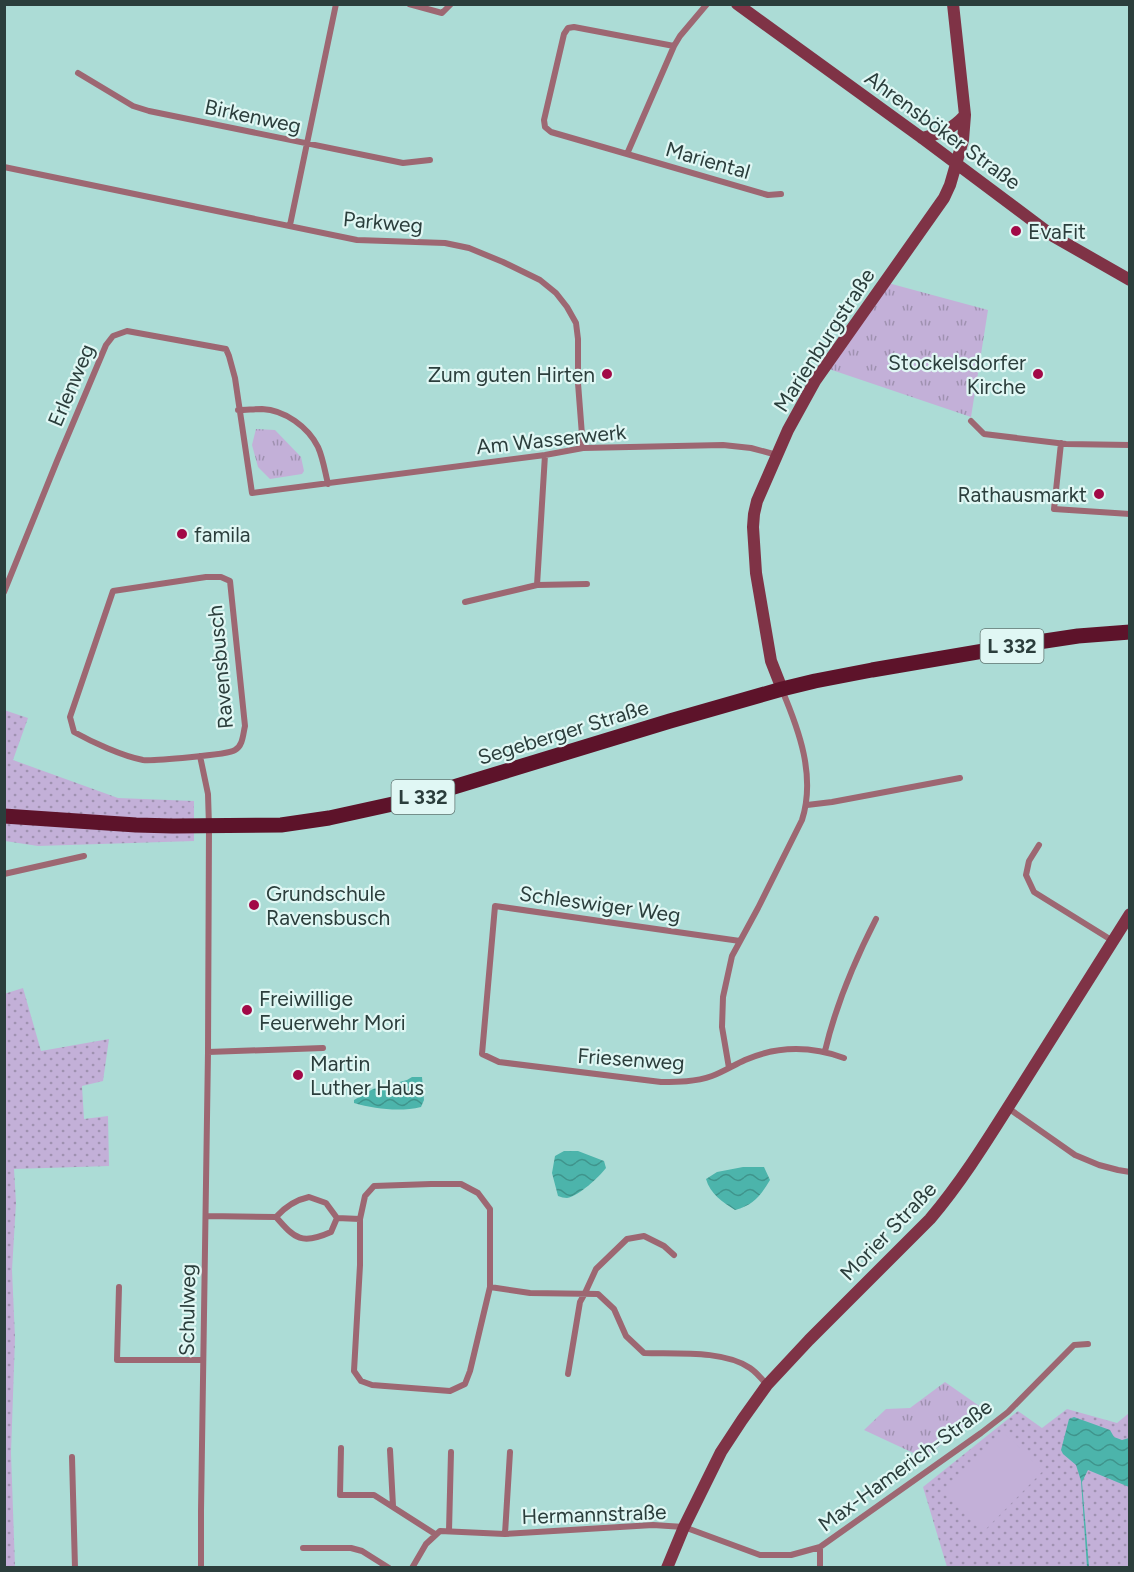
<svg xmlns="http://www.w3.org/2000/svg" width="1134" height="1572" viewBox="0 0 1134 1572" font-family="Figtree,sans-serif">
<defs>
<pattern id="grass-dots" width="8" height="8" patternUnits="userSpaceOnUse" patternTransform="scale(1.5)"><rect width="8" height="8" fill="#c3b0d8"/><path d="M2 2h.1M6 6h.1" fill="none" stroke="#9f91b0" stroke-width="1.8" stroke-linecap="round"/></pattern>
<pattern id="park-tufts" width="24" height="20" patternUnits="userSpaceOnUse" patternTransform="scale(1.5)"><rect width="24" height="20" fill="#c3b0d8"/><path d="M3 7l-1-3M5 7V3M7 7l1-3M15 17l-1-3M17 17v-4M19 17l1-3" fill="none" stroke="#9f91b0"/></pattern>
<pattern id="water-waves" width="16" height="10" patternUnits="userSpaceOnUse" patternTransform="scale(1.5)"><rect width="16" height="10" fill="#4cb4ab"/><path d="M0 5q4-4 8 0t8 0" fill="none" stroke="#3f948c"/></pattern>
</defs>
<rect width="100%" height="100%" fill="#acdcd6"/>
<!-- grass -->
<path fill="url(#grass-dots)" d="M 4,710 L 28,718 L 13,760 L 118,798 L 194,801 L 194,841 L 38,846 L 5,841 Z
M 23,988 L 41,1051 L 109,1039 L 103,1081 L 82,1086 L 84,1119 L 108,1116 L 109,1166 L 14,1169 L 16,1203 L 12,1270 L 15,1338 L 11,1453 L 15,1567 L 5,1568 L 4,994 Z
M 1067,1409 L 1117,1423 L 1129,1413 L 1129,1567 L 947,1567 L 923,1487 L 1018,1411 L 1042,1428 Z"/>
<!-- park -->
<path fill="url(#park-tufts)" d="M 888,283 L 988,310 L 971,417 L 826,368 Z
M 256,429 L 275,430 L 301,457 L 304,471 L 302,474 L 270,479 L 258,467 L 252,445 Z
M 945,1382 L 985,1410 L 924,1458 L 864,1430 L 886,1409 L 910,1408 Z"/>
<!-- pitch -->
<path fill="#c3b0d8" d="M 1004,1433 L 1043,1471 L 983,1532 L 944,1493 Z"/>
<!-- water -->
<path fill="url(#water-waves)" d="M 412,1077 L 422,1077 L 424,1100 L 421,1107 C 400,1112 375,1109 354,1103 L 354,1100 L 373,1089 L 407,1080 Z
M 564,1151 L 578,1151 L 604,1161 L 606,1168 C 599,1177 579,1196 567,1198 C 564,1198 561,1197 558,1196 L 552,1173 L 555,1156 Z
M 743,1167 L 764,1167 L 770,1180 C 761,1195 754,1205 735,1210 C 723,1202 710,1194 706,1179 L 717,1172 Z
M 1074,1417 L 1110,1430 L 1114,1437 L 1122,1440 L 1129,1438 L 1129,1487 L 1088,1470 L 1082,1482 L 1089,1567 L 1087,1567 L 1081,1481 L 1076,1465 L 1063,1454 L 1061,1450 L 1069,1419 Z"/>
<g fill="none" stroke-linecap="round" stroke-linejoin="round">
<!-- street -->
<path stroke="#9d6772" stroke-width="6" d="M 409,4 L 442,13 L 451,4
M 707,4 L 680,36 L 674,46 L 627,154 L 768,195 L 781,194
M 78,73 L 133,106 L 149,111 L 403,163 L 430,160
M 627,154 L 551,132 L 545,127 L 544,120 L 564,34 L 568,28 L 574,27 L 674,46
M 4,167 L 357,240 L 445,243 L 469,248 L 503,262 L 540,280 L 556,293 L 567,307 L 576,323 L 578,339 L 578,383 L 583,448
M 290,225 L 336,4
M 238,410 C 246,410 254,409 262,409 C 285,410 308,427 318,447 C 323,458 325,472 328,484
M 971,421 L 984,434 L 1066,444 L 1130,445
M 1061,443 L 1054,509 L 1130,514
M 206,577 L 221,577 L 230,581 L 245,726 C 243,734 243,746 235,750 C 228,755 152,761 143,760 C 122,756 92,742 74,732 L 70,717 L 113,591 Z
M 537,585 L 545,455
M 4,592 L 57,461 L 106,345 L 113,336 L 127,331 L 226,349 L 229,356 L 235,378 L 252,493 L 545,455 L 583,448 L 723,445 L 751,448 L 777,455
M 465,602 L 537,585 L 587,584
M 200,756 L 208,794 L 209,826 L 208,1052 L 201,1511 L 201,1568
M 807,805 L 832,802 L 960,778
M 1039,845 L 1029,861 L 1026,875 L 1034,892 L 1113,941
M 4,874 L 84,856
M 740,941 L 495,906 L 482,1054 L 499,1062 L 661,1082 C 678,1082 695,1082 712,1076 C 723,1072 734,1065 745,1060 C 777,1046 811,1046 844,1058
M 825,1051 C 836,1004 854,962 876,919
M 208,1052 L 323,1048
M 729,1068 L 722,1027 L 723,997 L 732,956 L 758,908 L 802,820 C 816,776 799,730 782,690
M 1008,1108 L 1075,1155 L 1099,1165 L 1118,1170 L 1130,1172
M 431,1184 L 461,1184 L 478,1193 L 490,1209 L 490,1287 L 470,1371 L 465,1384 L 450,1391 L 372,1385 L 361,1381 L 354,1371 L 360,1265 L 360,1219 L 365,1196 L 374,1186 Z
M 309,1197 L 326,1203 L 337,1218 L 331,1232 C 302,1245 295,1239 276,1217 C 285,1207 295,1200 309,1197 Z
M 206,1216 L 276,1217
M 337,1218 L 360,1219
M 119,1287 L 117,1360 L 203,1360
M 490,1287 L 530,1293 L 598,1294 L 614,1309 L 626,1336 L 644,1353 C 676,1354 724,1350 750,1368 C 756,1372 762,1379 767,1385
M 568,1374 L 580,1302 L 585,1293 L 596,1269 L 627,1239 L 644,1236 L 664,1246 L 674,1255
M 341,1448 L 340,1495 L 374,1495 L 435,1534
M 390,1450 L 393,1506
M 72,1457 L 75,1568
M 449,1531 L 451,1452
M 505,1534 L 510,1452
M 820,1547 L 820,1568
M 303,1548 L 351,1548 L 362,1551 L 389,1568
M 412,1568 L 426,1544 L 440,1531 L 505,1534 L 653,1525 L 684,1527 L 760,1555 L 791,1555 L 820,1547 L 981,1433 L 1008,1412 L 1074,1345 L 1088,1344"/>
<!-- secondary -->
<path stroke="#7f3346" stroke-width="12" d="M 737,4 L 922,138 L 1053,236 L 1130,280
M 922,138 C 942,133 951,130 965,115
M 782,689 L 771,661 L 756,573 L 753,527 L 754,514 L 757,501 L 788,430 L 815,381 L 944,198 L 950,185 L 963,140 L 965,115 L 953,4
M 667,1568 L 684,1527 L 721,1452 L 742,1420 L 767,1385 L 809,1340 L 930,1219 C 964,1179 991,1134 1019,1090 C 1056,1031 1093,973 1130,914"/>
<!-- primary -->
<path stroke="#5d132a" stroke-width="15" d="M 4,816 L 136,825 L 173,826 L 281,825 L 329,818 L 411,800 L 670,721 L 782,689 L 815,681 L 872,670 L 1025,644 L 1078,636 L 1130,632"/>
</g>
<!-- markers -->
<g fill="#a20947" stroke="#e0f7f4" stroke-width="2">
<circle cx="1016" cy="231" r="6"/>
<circle cx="607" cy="374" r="6"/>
<circle cx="1038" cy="374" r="6"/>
<circle cx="1099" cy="494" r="6"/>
<circle cx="182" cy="534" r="6"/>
<circle cx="254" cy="905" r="6"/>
<circle cx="247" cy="1010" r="6"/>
<circle cx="298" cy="1075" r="6"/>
</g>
<g text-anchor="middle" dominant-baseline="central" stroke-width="4.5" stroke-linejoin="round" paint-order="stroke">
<!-- shield labels -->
<g fill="#e0f7f4" stroke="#617673" stroke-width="1.5">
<rect x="980.5" y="629" width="63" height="34" rx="4.5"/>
<rect x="391.5" y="780" width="63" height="34" rx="4.5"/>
</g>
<g font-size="20" font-weight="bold" fill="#2b3e3c">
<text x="1012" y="646">L 332</text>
<text x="423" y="797">L 332</text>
</g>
<!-- street labels -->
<g font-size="21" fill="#2b3e3c" stroke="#e0f7f4">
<text transform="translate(253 116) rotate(12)">Birkenweg</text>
<text transform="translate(943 130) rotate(36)">Ahrensböker Straße</text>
<text transform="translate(708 160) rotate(16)">Mariental</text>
<text transform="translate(383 222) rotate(5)">Parkweg</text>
<text transform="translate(824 340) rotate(-57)">Marienburgstraße</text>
<text transform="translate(71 385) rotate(-67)">Erlenweg</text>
<text transform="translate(551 439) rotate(-6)">Am Wasserwerk</text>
<text transform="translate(220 667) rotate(-95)">Ravensbusch</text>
<text transform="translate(563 732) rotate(-17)">Segeberger Straße</text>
<text transform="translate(600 904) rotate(8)">Schleswiger Weg</text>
<text transform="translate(631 1059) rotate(4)">Friesenweg</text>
<text transform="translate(888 1231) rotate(-46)">Morier Straße</text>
<text transform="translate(187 1310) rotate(-89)">Schulweg</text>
<text transform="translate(905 1465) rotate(-36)">Max-Hamerich-Straße</text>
<text transform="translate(594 1514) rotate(-2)">Hermannstraße</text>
</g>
<!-- poi labels -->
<g font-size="21" fill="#2b3e3c" stroke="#e0f7f4" text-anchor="start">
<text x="1028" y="231">EvaFit</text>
<text x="1026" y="362" text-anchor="end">Stockelsdorfer<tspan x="1026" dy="24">Kirche</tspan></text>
<text x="595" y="374" text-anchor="end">Zum guten Hirten</text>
<text x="1087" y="494" text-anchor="end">Rathausmarkt</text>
<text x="194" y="534">famila</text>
<text x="266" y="893">Grundschule<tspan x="266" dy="24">Ravensbusch</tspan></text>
<text x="259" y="998">Freiwillige<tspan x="259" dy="24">Feuerwehr Mori</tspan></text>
<text x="310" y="1063">Martin<tspan x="310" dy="24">Luther Haus</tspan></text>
</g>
</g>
<!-- border -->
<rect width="1134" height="1572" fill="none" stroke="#2b3e3c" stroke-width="12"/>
</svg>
